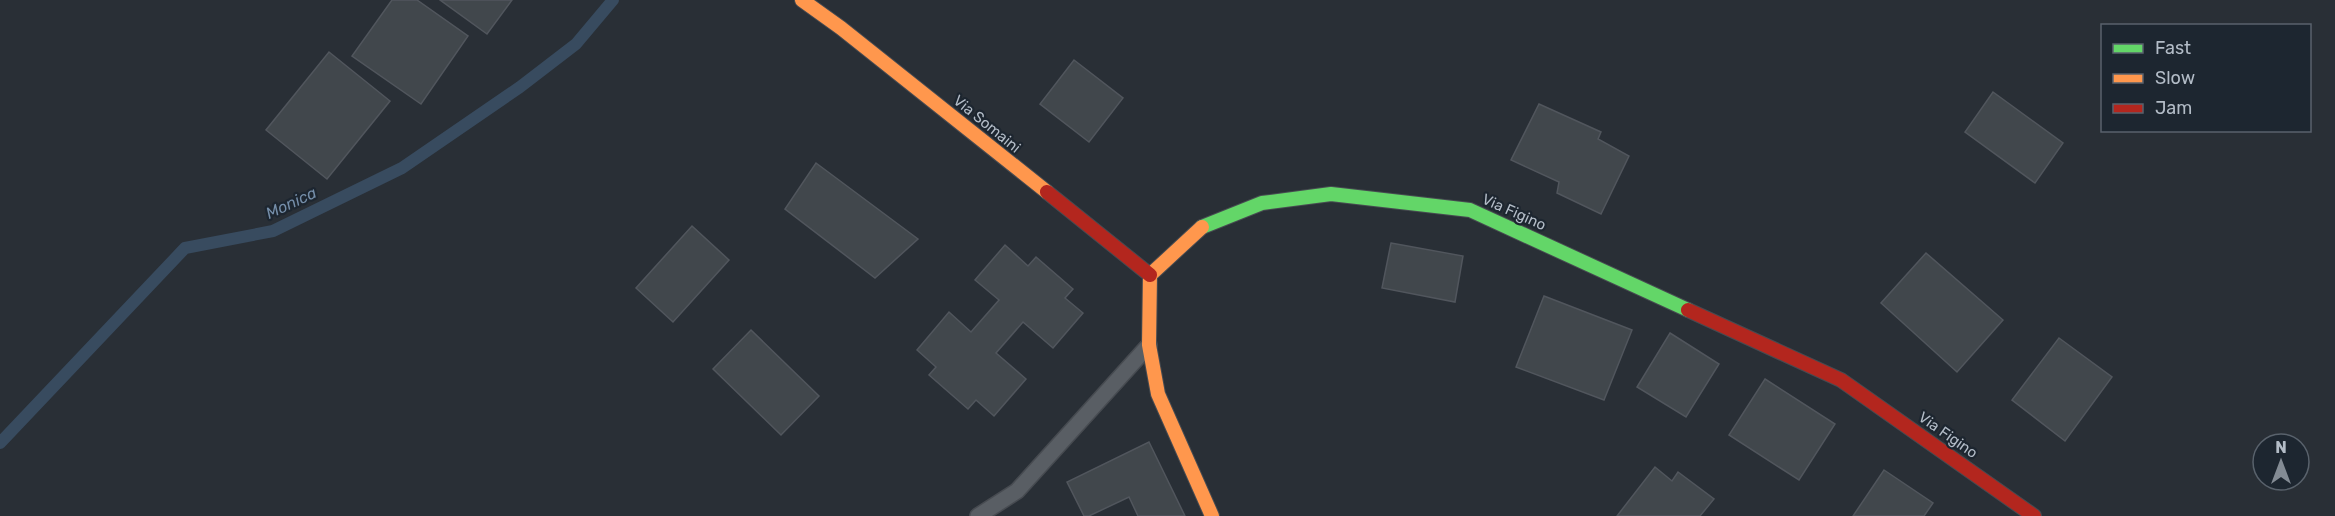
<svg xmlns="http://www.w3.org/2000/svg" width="2335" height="516" viewBox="0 0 2335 516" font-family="Rubik,sans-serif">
<rect width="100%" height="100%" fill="#292f36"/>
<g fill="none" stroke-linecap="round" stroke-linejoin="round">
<!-- stream -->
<path stroke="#384b5f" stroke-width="12" d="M 0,443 L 185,248 L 273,231 L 402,168 L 520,87 L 576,44 L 613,0"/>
</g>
<!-- building -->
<path fill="#41474c" stroke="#51565d" stroke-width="1.5" d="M 392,0 L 417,0 L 468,36 L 421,104 L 352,56 Z
M 440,0 L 512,0 L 487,34 Z
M 329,52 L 390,101 L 327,179 L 266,130 Z
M 1074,60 L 1123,98 L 1089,142 L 1040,104 Z
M 1993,92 L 2063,143 L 2035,183 L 1965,132 Z
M 1539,104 L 1601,132 L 1598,139 L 1629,156 L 1601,214 L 1557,193 L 1559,182 L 1511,160 Z
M 816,163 L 918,239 L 875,278 L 785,209 Z
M 692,226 L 729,260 L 673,322 L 636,288 Z
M 1391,243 L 1463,256 L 1455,302 L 1382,288 Z
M 1005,245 L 1028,266 L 1036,257 L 1073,289 L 1065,298 L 1083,313 L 1053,348 L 1023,322 L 996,353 L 1026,379 L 994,416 L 976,400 L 968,409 L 929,375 L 936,367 L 917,350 L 949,312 L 971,332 L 999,300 L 975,280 Z
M 1926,253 L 2003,320 L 1957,372 L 1881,303 Z
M 1544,296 L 1632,330 L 1604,400 L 1516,367 Z
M 751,330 L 819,396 L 781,435 L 713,369 Z
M 1670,333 L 1719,364 L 1686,417 L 1637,387 Z
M 2059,338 L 2112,377 L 2065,441 L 2012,400 Z
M 1765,379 L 1835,424 L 1799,480 L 1729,435 Z
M 1149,442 L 1185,516 L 1138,516 L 1129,497 L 1089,516 L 1084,516 L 1067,482 Z
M 1655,467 L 1672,481 L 1678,472 L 1714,499 L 1700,516 L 1617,516 Z
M 1884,470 L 1933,503 L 1924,516 L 1853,516 Z"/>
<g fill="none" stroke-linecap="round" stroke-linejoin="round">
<!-- lane casing -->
<g stroke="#474b51" stroke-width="18">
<path id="lane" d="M 978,516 L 1017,491 L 1149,345"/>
</g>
<!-- fast casing -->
<g stroke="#474b51" stroke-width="16">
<path id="fast" d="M 1202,227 L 1262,203 L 1331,194 L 1470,210 L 1688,310"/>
</g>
<!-- slow casing -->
<g stroke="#474b51" stroke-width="16">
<path id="slow" d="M 802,0 L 841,28 L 1047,192
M 1202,227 L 1150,275 L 1149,345 L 1158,394 L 1212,516"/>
</g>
<!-- jam casing -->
<g stroke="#474b51" stroke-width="16">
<path id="jam" d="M 1047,192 L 1150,275
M 1688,310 L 1841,380 L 2034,516"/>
</g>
<!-- lane -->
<use href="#lane" stroke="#595e64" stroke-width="15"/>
<!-- fast -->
<use href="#fast" stroke="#63d668" stroke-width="14"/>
<!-- slow -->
<use href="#slow" stroke="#ff974d" stroke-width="14"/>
<!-- jam -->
<use href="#jam" stroke="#b3261e" stroke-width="14"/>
</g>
<g text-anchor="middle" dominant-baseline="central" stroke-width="4.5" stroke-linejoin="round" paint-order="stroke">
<!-- street labels -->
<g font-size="15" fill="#b3bcc7" stroke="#1d2630">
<text transform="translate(987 124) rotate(39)">Via Somaini</text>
<text transform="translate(1514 212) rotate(24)">Via Figino</text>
<text transform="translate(1948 435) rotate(35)">Via Figino</text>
</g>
<!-- water labels -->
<g font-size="16" font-style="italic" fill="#758ea9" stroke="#1d2630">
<text transform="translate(291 203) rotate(-25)">Monica</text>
</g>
</g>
<!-- legend -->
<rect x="2101" y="24" width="210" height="108" fill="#1d2630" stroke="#59626c" stroke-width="1.5"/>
<rect x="2113" y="44" width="30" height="9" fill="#63d668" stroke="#59626c" stroke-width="1.5"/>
<text x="2155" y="54" font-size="18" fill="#b3bcc7">Fast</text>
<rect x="2113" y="74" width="30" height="9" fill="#ff974d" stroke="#59626c" stroke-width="1.5"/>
<text x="2155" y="84" font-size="18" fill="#b3bcc7">Slow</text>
<rect x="2113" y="104" width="30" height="9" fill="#b3261e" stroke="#59626c" stroke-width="1.5"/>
<text x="2155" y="114" font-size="18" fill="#b3bcc7">Jam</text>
<!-- north arrow -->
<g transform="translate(2281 462)"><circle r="28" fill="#1d2630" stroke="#59626c" stroke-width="1.5"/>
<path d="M0-4.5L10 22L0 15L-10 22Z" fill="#838b94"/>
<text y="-9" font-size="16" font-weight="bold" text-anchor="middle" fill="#b3bcc7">N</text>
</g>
</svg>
